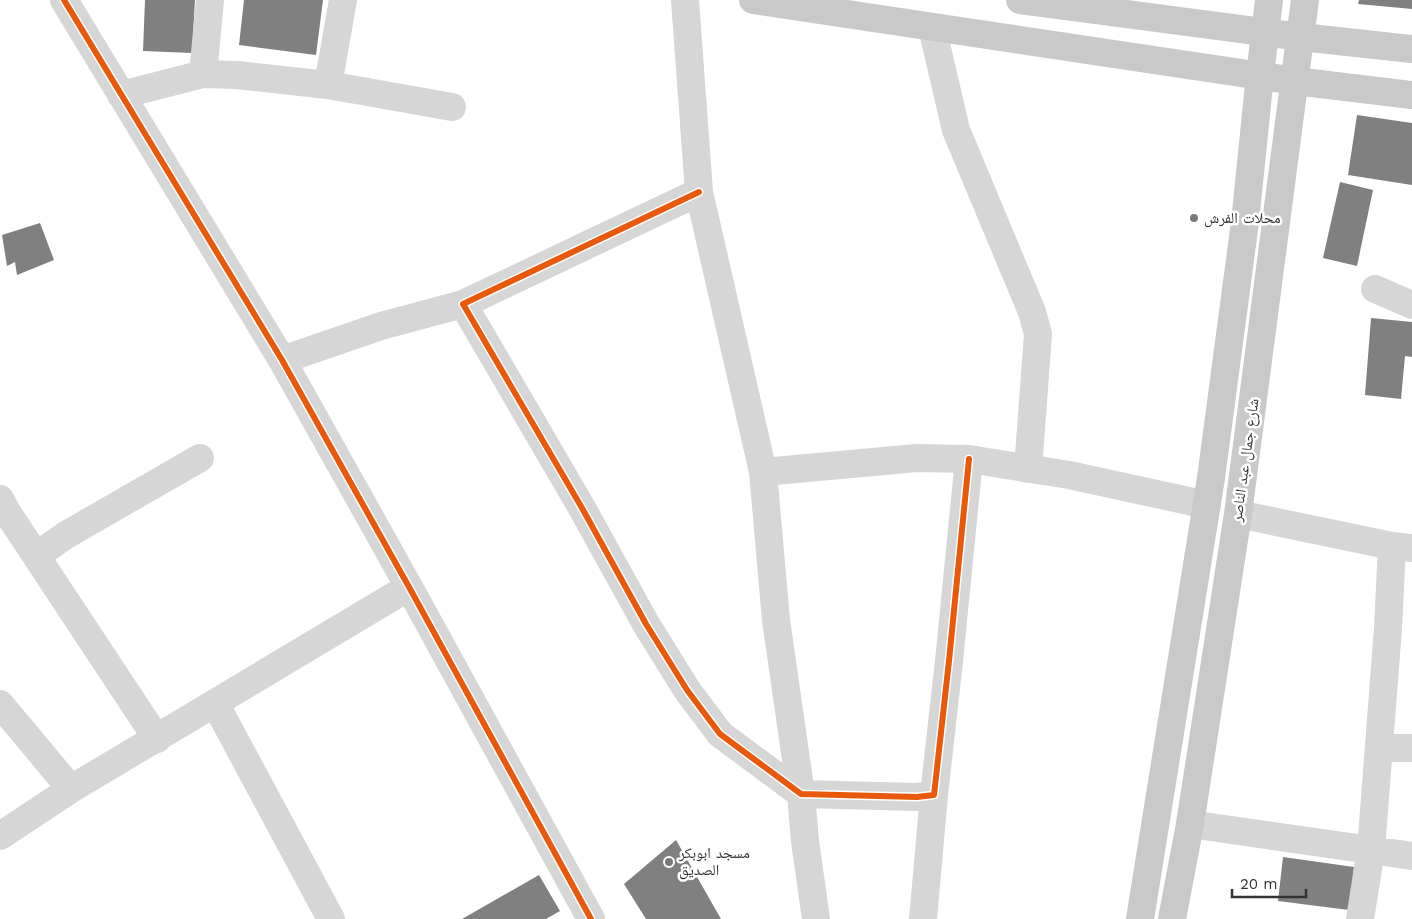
<svg xmlns="http://www.w3.org/2000/svg" width="1412" height="919" viewBox="0 0 1412 919" font-family="'Work Sans','Noto Naskh Arabic',sans-serif">
<rect width="100%" height="100%" fill="#fff"/>
<!-- building -->
<path fill="#808080" d="M 145,0 L 195,0 L 192,53 L 143,51 Z
M 244,0 L 323,0 L 316,55 L 239,45 Z
M 1359,0 L 1412,0 L 1412,9 L 1358,4 Z
M 1357,115 L 1412,123 L 1412,185 L 1348,175 Z
M 1340,182 L 1373,190 L 1357,266 L 1323,258 Z
M 40,223 L 54,260 L 17,275 L 15,262 L 7,266 L 2,235 Z
M 1371,318 L 1412,322 L 1412,357 L 1405,356 L 1401,399 L 1365,395 Z
M 676,840 L 721,919 L 646,919 L 624,884 Z
M 1283,857 L 1354,867 L 1349,910 L 1278,901 Z
M 539,875 L 560,911 L 546,919 L 462,919 Z"/>
<g fill="none" stroke-linecap="round" stroke-linejoin="round">
<!-- street -->
<path stroke="#d6d6d6" stroke-width="28" d="M 64,0 L 282,360 L 409,587 L 591,919
M 685,0 L 699,192 L 763,472 L 776,620 L 801,794 L 805,841 L 816,919
M 932,27 L 956,130 L 1032,312 L 1038,334 L 1028,469
M 203,74 L 210,0
M 328,85 L 343,0
M 121,95 L 203,74 L 237,75 L 328,85 L 452,107
M 699,192 L 463,304 L 582,508 L 646,624 L 687,690 L 720,734 L 801,794 L 917,797 L 934,795 L 949,661 L 969,459
M 1375,289 L 1412,305
M 282,360 L 381,326 L 463,304
M 763,472 L 917,458 L 969,459 L 1069,475 L 1207,505
M 0,499 L 7,512 L 157,739
M 1238,514 L 1392,546 L 1412,548
M 36,556 L 66,535 L 200,458
M 215,703 L 331,919
M 0,704 L 71,789
M 1380,748 L 1412,748
M 1190,824 L 1412,856
M 0,836 L 71,789 L 409,587
M 923,919 L 934,795
M 1360,919 L 1371,850 L 1388,628 L 1392,546"/>
<!-- primary -->
<path stroke="#c9c9c9" stroke-width="28" d="M 753,0 L 1295,81 L 1412,95
M 1020,0 L 1301,37 L 1412,49
M 1140,919 L 1211,478 L 1245,222 L 1260,75 L 1269,0
M 1172,919 L 1190,824 L 1238,514 L 1305,0"/>
<!-- cycleway casing -->
<g stroke="#fff" stroke-width="9">
<path id="cycleway" d="M 64,0 L 282,360 L 409,587 L 591,919
M 699,192 L 463,304 L 582,508 L 646,624 L 687,690 L 720,734 L 801,794 L 917,797 L 934,795 L 949,661 L 969,459"/>
</g>
<!-- cycleway -->
<use href="#cycleway" stroke="#e8590c" stroke-width="6"/>
</g>
<!-- markers -->
<g fill="#7a7a7a" stroke="#fff" stroke-width="2">
<circle cx="1194" cy="218" r="5"/>
<circle cx="669" cy="862" r="5"/>
</g>
<g text-anchor="middle" dominant-baseline="central" stroke-width="5" stroke-linejoin="round" paint-order="stroke">
<!-- poi labels -->
<g font-size="15" fill="#323232" stroke="#fff" text-anchor="start">
<text x="1204" y="218">محلات الفرش</text>
<text x="679" y="853">مسجد ابوبكر<tspan x="679" dy="17">الصديق</tspan></text>
</g>
<!-- street labels -->
<g font-size="15" fill="#323232" stroke="#fff">
<text transform="translate(1245 460) rotate(-82)">شارع جمال عبد الناصر</text>
</g>
</g>
<!-- scale -->
<path d="M1232 889v8h74v-8" fill="none" stroke="#323232" stroke-width="2.5"/>
<text x="1240" y="889" font-size="15" fill="#323232" stroke="#ffffff" stroke-width="4" paint-order="stroke">20 m</text>
</svg>
